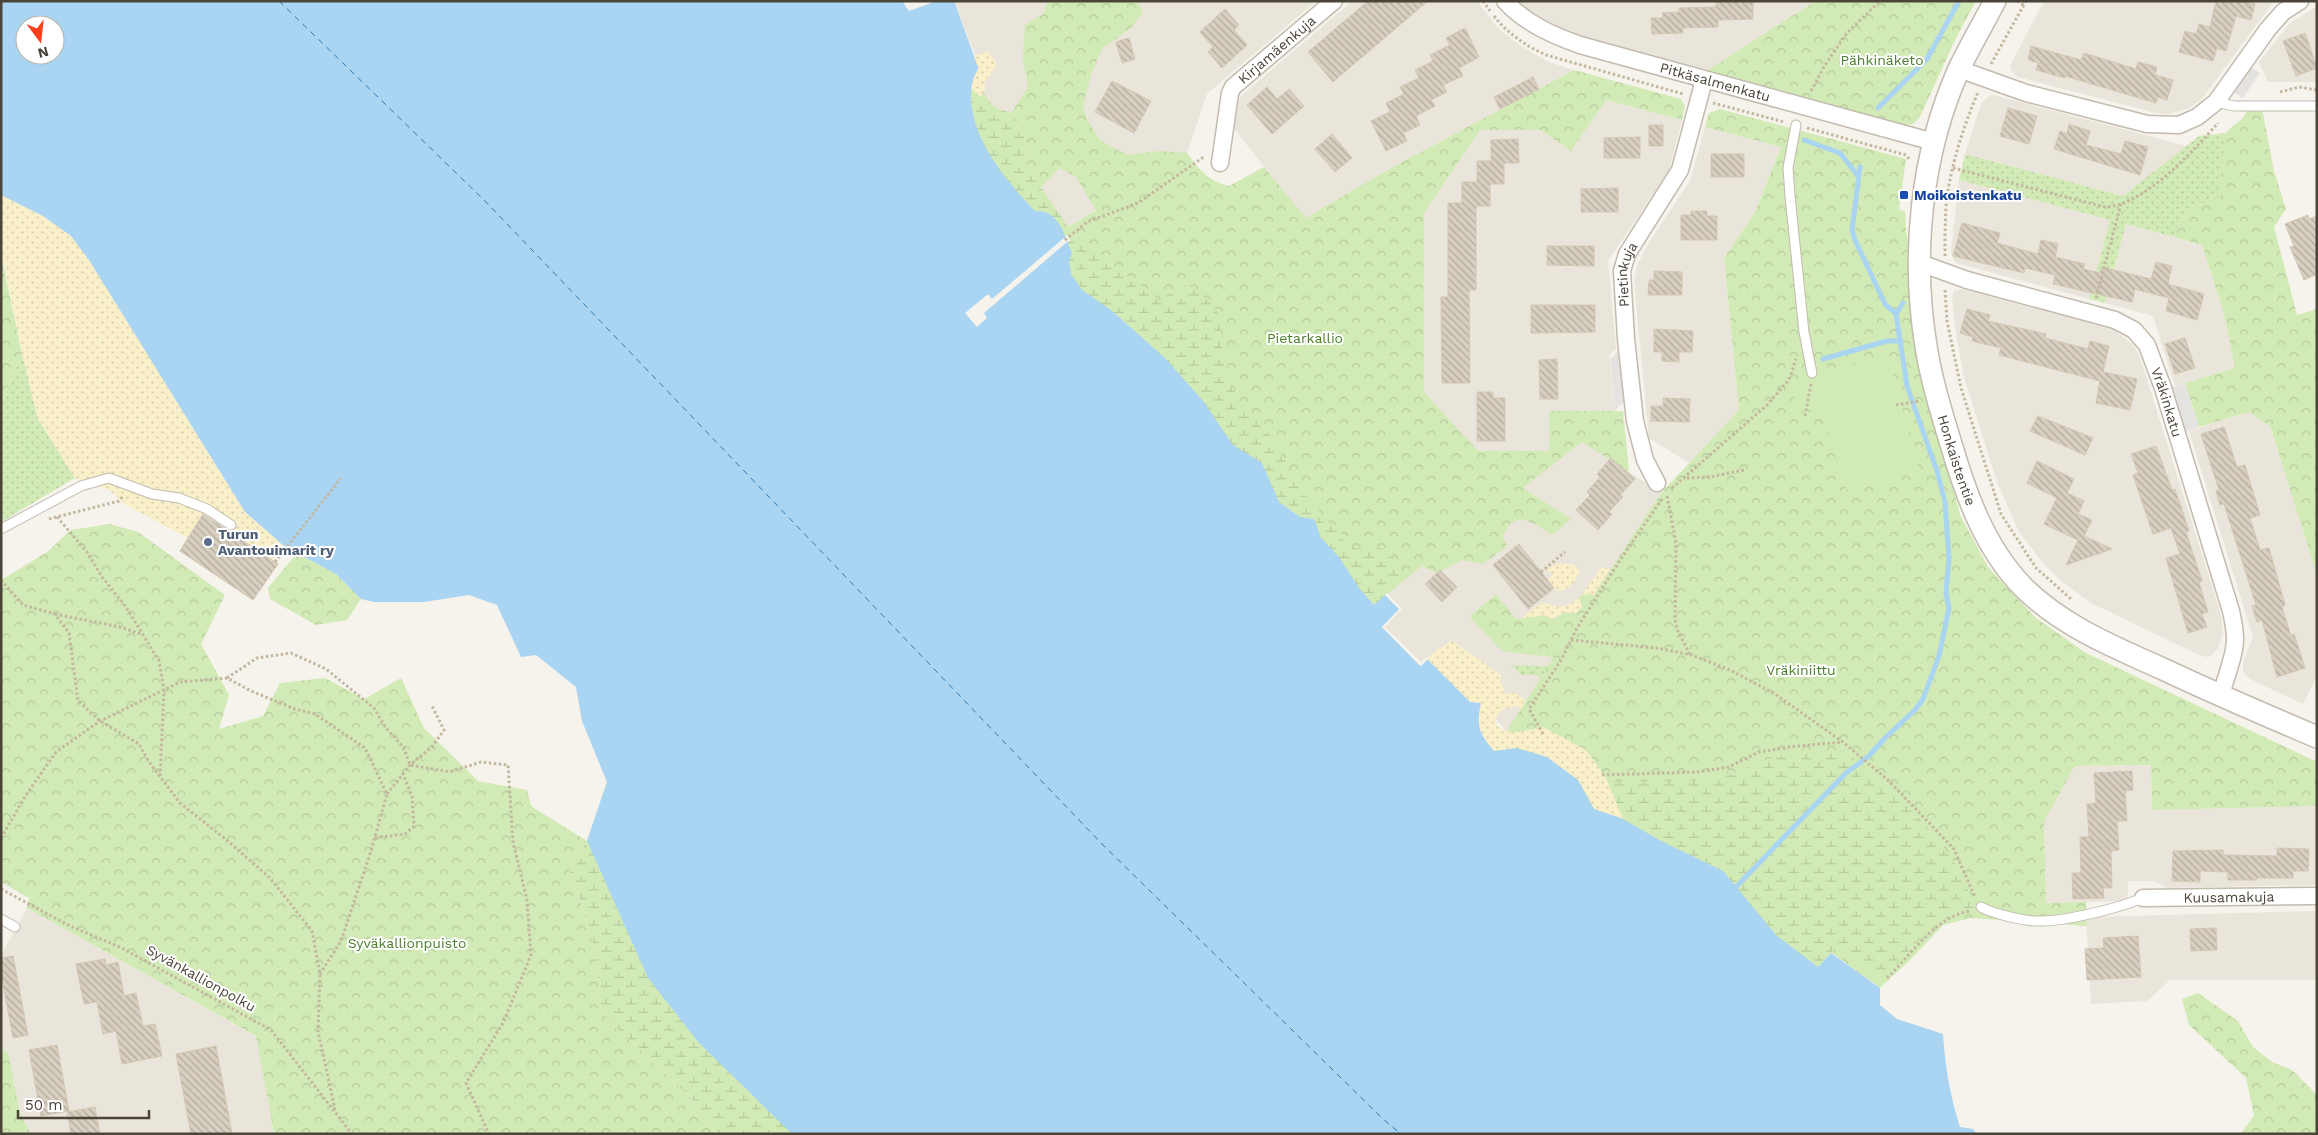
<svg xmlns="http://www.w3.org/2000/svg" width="2318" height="1135" viewBox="0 0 2318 1135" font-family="'Work Sans',sans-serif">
<defs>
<pattern id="grass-dots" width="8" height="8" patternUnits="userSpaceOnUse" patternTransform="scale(1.25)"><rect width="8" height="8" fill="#d2eab5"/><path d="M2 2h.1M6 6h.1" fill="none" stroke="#b6ca9c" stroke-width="1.8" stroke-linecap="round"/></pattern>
<pattern id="forest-crowns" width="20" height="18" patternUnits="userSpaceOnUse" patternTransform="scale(1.25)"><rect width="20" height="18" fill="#d2eab5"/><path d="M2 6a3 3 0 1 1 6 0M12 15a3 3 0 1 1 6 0" fill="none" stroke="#b6ca9c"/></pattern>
<pattern id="wetland-marsh" width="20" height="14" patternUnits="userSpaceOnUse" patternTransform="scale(1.25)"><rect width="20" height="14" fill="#d2eab5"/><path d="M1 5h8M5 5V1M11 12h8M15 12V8" fill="none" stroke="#b6ca9c"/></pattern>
<pattern id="sand-dots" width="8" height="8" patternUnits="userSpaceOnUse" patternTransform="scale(1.25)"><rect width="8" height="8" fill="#f9efc9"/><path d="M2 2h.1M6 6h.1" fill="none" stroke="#d7cead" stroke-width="1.8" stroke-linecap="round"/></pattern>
<pattern id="building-back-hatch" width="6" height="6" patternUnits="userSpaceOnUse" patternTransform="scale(1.25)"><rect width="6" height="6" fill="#d8cfc1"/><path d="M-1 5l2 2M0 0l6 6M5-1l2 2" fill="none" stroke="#b1aa9e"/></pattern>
</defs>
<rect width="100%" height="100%" fill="#f6f3ec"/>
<!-- residential -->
<path fill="#eae5da" d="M 954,1 L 1316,1 L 1207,94 L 1187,153 L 1063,230 L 997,167 L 977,60 Z
M 1352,1 L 1477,1 L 1498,28 L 1522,47 L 1549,62 L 1574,70 L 1389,169 L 1306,219 L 1231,125 L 1240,97 Z
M 1517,1 L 1815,1 L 1705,72 L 1562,33 L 1526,11 Z
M 2044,1 L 2274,1 L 2202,99 L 2188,109 L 2167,114 L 2152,112 L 2018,77 L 2013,73 L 2010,67 L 2012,62 Z
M 2317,6 L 2317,82 L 2268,82 L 2259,62 L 2289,24 Z
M 1992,95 L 1997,96 L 2187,146 L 2123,196 L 1965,154 L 1981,104 L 1987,97 Z
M 1606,100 L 1682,120 L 1669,171 L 1608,261 L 1616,348 L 1609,356 L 1615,411 L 1549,411 L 1549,451 L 1478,451 L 1423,392 L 1424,213 L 1480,130 L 1540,130 L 1571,151 Z
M 1705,127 L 1781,147 L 1755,212 L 1724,258 L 1739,410 L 1689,463 L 1649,438 L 1634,282 L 1637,266 L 1646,247 L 1690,181 Z
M 1959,180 L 2110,220 L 2089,299 L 1956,263 L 1953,259 L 1951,251 Z
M 2126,224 L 2202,245 L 2224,314 L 2235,368 L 2175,386 L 2153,316 L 2105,303 Z
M 1962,289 L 2114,330 L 2132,344 L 2139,354 L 2221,615 L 2223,633 L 2218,648 L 2212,655 L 2207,657 L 2199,655 L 2091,603 L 2060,580 L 2043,563 L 2019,532 L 1997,482 L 1964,377 L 1955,328 L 1952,297 L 1954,291 Z
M 2249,412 L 2270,426 L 2317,575 L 2317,676 L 2303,704 L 2250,679 L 2243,671 L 2243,662 L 2253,637 L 2189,431 Z
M 1582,441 L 1661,493 L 1507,732 L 1481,703 L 1421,666 L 1382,627 L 1399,609 L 1385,595 Z
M 2151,765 L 2152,810 L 2317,806 L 2317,885 L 2167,888 L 2154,881 L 2128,881 L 2128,901 L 2046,903 L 2044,821 L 2075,766 Z
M 27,908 L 257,1037 L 274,1134 L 31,1134 L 20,1112 L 8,1052 L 1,1050 L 1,955 Z
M 2317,911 L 2317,980 L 2170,980 L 2147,1001 L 2091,1004 L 2086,917 Z"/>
<!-- grass -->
<path fill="url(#grass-dots)" d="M 2226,133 L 2223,158 L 2222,197 C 2191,207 2185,206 2174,237 L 2126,224 L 2105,303 L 2089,299 L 2110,220 L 1959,180 L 1965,154 L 2123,196 L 2199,136 Z
M 22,353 L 38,419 L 75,478 L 1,522 L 1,404 Z
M 1510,665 L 1549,666 L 1541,678 L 1536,675 L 1520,675 L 1516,669 Z"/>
<!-- forest -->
<path fill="url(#forest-crowns)" d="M 1048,1 L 1137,1 L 1143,12 L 1132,27 L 1102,49 L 1091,75 L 1083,106 L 1088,121 L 1100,140 L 1127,155 L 1159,151 L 1187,153 C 1199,169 1209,182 1229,186 L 1264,167 L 1306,218 L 1389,169 L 1574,70 L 1681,99 L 1685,106 L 1682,120 L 1606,100 L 1571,151 L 1540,130 L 1480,130 L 1424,213 L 1424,392 L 1478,451 L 1549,451 L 1549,411 L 1623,411 L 1629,472 L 1582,442 L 1523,488 L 1571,519 L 1552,535 C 1534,523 1513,507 1503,537 L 1507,546 L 1483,564 L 1462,560 L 1437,573 L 1422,566 L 1374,605 L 1136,331 L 1063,230 L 1096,210 L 1076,177 L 1060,168 L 1041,187 L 1025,158 L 1026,145 L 1021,125 L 1012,112 L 1028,87 L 1023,59 L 1025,25 L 1043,14 Z
M 1815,1 L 1976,1 L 1956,38 L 1920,117 L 1913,124 L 1904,125 L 1705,72 Z
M 1720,109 L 1906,159 L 1899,210 L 1905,211 L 1906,230 L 1947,463 L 1960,515 L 1988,567 L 2036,618 L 2086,653 L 2317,762 L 2317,806 L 2152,810 L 2151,765 L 2075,766 L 2044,821 L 2046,903 L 2086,902 L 2087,926 L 1971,918 L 1943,925 L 1910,960 L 1880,988 L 1832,953 L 1494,751 L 1554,657 L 1506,652 L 1499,648 L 1471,619 L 1471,615 L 1496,594 L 1516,619 L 1543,615 L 1556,618 L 1565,612 L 1582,607 L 1579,598 L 1582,594 L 1585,595 L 1591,593 L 1593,596 L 1661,493 L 1739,410 L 1724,258 L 1755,212 L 1781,147 L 1705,127 L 1709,113 Z
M 2262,109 L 2274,171 L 2286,209 L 2274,227 L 2297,315 L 2317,309 L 2317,575 L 2270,426 L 2249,412 L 2199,427 L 2185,383 L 2235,368 L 2224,314 L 2202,245 L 2174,237 C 2185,206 2191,207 2221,196 C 2222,183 2221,142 2227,132 C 2232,124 2243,122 2246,112 Z
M 1,255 L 22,353 L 1,404 Z
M 110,524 L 138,532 L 225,595 L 201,644 L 229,695 L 219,729 L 263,716 L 280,683 L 325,678 L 364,699 L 401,678 L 424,728 L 478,781 L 527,790 L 531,806 L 587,841 L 569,866 L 594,945 L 601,1013 L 690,1097 L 716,1134 L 274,1134 L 256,1036 L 27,908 L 29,898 L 1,882 L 1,580 L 47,552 L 71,530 Z
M 297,553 L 336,574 L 361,599 L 347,620 L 316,625 L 270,599 L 268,588 Z
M 2198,993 L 2238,1021 L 2253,1047 L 2272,1062 L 2292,1070 L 2317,1095 L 2317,1134 L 2241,1134 L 2254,1115 L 2246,1078 L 2189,1025 L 2182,999 Z
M 1,1050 L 8,1052 L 20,1112 L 31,1134 L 1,1134 Z"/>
<!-- wetland -->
<path fill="url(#wetland-marsh)" d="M 956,77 L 981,96 L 984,93 C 991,106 998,111 1012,112 L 1021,125 L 1026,145 L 1025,158 L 1041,187 L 1071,231 L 1042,257 L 951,92 Z
M 1077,235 L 1095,246 L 1117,270 L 1138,283 L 1160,301 L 1171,292 L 1188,285 L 1210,302 L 1220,316 L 1223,357 L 1229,382 L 1249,413 L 1273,438 L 1300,489 L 1334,528 L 1341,533 L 1345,547 L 1362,549 L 1373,545 L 1390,552 L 1407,577 L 1374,605 L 1042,263 Z
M 1844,750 C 1884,784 1932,824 1958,869 C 1965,881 1970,895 1976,908 L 1956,911 L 1938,922 L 1880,979 L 1836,947 L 1791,997 L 1607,825 L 1613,800 L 1607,782 L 1699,781 L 1733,774 L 1761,761 L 1791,753 Z
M 607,782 L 870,1134 L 716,1134 L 690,1097 L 601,1013 L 594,945 L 569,866 L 587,841 Z"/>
<!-- sand -->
<path fill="url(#sand-dots)" d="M 987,52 L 995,60 L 996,67 L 985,81 L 984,93 L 980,96 L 972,90 L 973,79 L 978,70 L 974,56 Z
M 1,195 L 43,216 L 71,236 L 89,260 L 245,512 L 284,546 L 273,560 L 205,513 L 188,538 L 126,505 L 108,489 L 75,478 L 38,419 L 22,353 L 1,249 Z
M 1559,563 L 1575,565 L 1580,570 L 1574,583 L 1563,591 L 1556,590 L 1548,579 L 1553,575 L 1547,569 Z
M 1601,568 L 1610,569 L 1593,596 L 1591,593 L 1585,595 L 1582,594 Z
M 1579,598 L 1582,607 L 1576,614 L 1565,612 L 1552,619 L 1543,615 L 1521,619 L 1538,605 L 1544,603 L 1560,607 L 1566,606 Z
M 1451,640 L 1501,675 L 1500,681 L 1506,694 L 1514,692 L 1526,701 L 1521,709 L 1516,706 L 1502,710 L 1497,715 L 1496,724 C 1508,738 1527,730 1543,727 L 1586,750 L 1605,776 L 1623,819 L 1594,809 L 1578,780 L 1517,748 L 1494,751 C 1479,734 1477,726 1481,703 L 1470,702 L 1427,659 L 1440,647 L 1442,648 Z"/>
<!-- pitch -->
<path fill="#d2eab5" d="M 1888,356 L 1919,470 L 1846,490 L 1820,407 L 1785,415 L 1804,377 L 1819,362 L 1830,370 Z"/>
<!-- parking -->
<path fill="#e5e3e0" d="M 2248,65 L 2260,73 L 2243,98 L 2232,91 Z
M 1622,347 L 1627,399 L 1615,410 L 1610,359 Z
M 2185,383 L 2199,427 L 2185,432 L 2172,388 Z"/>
<!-- water -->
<path fill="#a9d4f2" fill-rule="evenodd" d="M 1,1 L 902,1 L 909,11 L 937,1 L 954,1 L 978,67 C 978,71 976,73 974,77 C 971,85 970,99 972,108 C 977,146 1009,184 1035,211 C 1059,210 1064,234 1072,253 L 1069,262 L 1071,274 L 1082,290 L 1111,310 L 1165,358 L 1203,401 L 1233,445 L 1262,463 L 1279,502 L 1300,517 L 1314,519 L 1321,538 L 1339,557 L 1359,588 L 1374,605 L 1385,595 L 1400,609 L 1382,627 L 1420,666 L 1427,659 L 1470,702 L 1481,703 C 1476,726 1479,734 1494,751 L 1517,748 L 1547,757 L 1578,780 L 1594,809 L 1623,819 L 1661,841 L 1723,871 L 1777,936 L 1818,967 L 1831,953 L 1880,988 L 1880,1005 L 1897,1019 L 1943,1034 C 1945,1066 1950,1096 1960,1127 L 1973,1129 L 1976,1133 L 792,1134 L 699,1043 L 648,978 L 587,841 L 607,782 L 582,721 L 576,687 L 536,655 L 521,657 L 497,605 L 469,595 L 424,602 L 374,602 L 361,599 L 336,574 L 284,546 L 245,512 L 89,260 L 71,236 L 43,216 L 1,195 ZM 25,25 L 55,25 L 55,55 L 25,55 Z"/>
<!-- pier -->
<path fill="#f6f3ec" d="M 1064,238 L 1067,242 L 984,313 L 987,318 L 977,327 L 965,313 L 988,294 L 992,299 Z
M 1387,593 L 1402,609 L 1385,627 L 1421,662 L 1426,657 L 1429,658 L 1421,666 L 1382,627 L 1399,609 L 1385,595 Z"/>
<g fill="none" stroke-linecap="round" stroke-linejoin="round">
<!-- stream -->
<path stroke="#a9d4f2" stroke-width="5" d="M 1878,108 L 1927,59 L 1959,1
M 1804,140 L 1840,153 L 1858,176
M 1896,314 L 1903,303
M 1823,359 L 1887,341 L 1901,341
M 1736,887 L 1846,773 L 1869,756 L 1886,737 L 1915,710 L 1923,699 L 1939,656 L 1949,608 L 1946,593 L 1949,558 L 1945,502 L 1937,471 L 1907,386 L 1896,314 L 1885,304 L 1855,240 L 1852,230 L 1860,167"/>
<!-- ferry -->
<path stroke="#2e7ab2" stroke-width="1" stroke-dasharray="6 5" stroke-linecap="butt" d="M 279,1 L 486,202 L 1102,844 L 1383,1119 L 1401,1134"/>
</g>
<!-- building -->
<path fill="url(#building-back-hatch)" stroke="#d3c7b4" d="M 1368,1 L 1428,1 L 1333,82 L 1308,52 Z
M 1716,1 L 1753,1 L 1753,19 L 1718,20 L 1718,27 L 1682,28 L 1683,33 L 1652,34 L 1651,18 L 1663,18 L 1662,13 L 1679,12 L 1679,8 L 1716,7 Z
M 2216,1 L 2243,1 L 2255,4 L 2251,20 L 2236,16 L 2226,51 L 2217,48 L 2213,61 L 2179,52 L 2185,31 L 2196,34 L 2199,24 L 2210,27 Z
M 1225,9 L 1239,25 L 1234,30 L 1247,45 L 1222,68 L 1208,52 L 1213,47 L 1200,32 Z
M 1465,28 L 1479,57 L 1459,68 L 1463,76 L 1443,85 L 1447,92 L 1431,100 L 1435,106 L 1416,116 L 1420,125 L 1403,133 L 1407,141 L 1386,151 L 1371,121 L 1390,112 L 1386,103 L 1404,94 L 1400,87 L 1419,78 L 1415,70 L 1433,61 L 1430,55 L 1450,45 L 1446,38 Z
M 2305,33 L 2317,68 L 2296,76 L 2283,41 Z
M 1129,38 L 1135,59 L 1122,63 L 1116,42 Z
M 2031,46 L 2081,60 L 2084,53 L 2136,69 L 2138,62 L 2157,67 L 2155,75 L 2173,80 L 2167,100 L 2158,97 L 2156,103 L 2065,76 L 2065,78 L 2036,70 L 2038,63 L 2028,60 Z
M 1533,77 L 1539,89 L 1500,109 L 1494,97 Z
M 1112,81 L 1151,101 L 1134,133 L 1095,112 Z
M 1267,87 L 1277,99 L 1289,89 L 1304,106 L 1272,134 L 1247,105 Z
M 2008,108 L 2037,116 L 2029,144 L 2000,136 Z
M 2069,124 L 2090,131 L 2086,145 L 2121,154 L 2125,141 L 2148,147 L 2140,175 L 2054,149 L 2060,131 L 2067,134 Z
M 1649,125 L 1663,125 L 1663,146 L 1649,146 Z
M 1332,134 L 1352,158 L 1335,172 L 1315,149 Z
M 1640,137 L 1640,158 L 1604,158 L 1604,138 Z
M 1518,139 L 1519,163 L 1504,163 L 1504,184 L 1490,184 L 1490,206 L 1476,206 L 1476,290 L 1469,290 L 1470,383 L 1442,383 L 1441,297 L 1448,297 L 1448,203 L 1462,203 L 1462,182 L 1477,182 L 1477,161 L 1491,161 L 1491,140 Z
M 1711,154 L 1744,154 L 1744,177 L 1711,177 Z
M 1618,188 L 1618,212 L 1581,212 L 1581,189 Z
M 1691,211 L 1707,211 L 1707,216 L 1717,216 L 1717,240 L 1681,240 L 1681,215 L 1691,215 Z
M 2308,215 L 2309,219 L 2317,216 L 2317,274 L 2304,280 L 2290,247 L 2294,246 L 2285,224 Z
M 1962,223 L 2000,233 L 1997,243 L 2038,254 L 2041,240 L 2058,244 L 2055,257 L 2085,264 L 2083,269 L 2100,273 L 2101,267 L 2151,279 L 2156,262 L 2172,266 L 2168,284 L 2204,294 L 2197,320 L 2166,311 L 2169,298 L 2135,289 L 2132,302 L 2053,284 L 2055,275 L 2025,268 L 2024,273 L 1953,256 Z
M 1547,246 L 1594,246 L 1594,266 L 1547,265 Z
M 1654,271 L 1682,272 L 1682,295 L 1648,295 L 1649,280 L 1654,280 Z
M 1531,305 L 1595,305 L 1595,332 L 1531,333 Z
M 1967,309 L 1990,315 L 1988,321 L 2046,334 L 2045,338 L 2088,349 L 2090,341 L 2109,346 L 2103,372 L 2137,379 L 2130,410 L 2096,403 L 2100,381 L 1999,355 L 2001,348 L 1972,341 L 1973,337 L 1960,333 Z
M 1654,329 L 1693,331 L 1692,352 L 1679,352 L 1679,362 L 1662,361 L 1662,352 L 1654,352 Z
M 2185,338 L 2195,368 L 2175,374 L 2165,344 Z
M 1557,359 L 1558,399 L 1540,399 L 1539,360 Z
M 1477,392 L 1493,392 L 1493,398 L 1505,398 L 1505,441 L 1477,441 Z
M 1663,398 L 1690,399 L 1689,422 L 1651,421 L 1651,406 L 1663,406 Z
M 2038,416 L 2093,438 L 2085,455 L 2030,431 Z
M 2224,427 L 2237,467 L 2245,465 L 2260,515 L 2250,518 L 2260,550 L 2269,548 L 2285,605 L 2282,607 L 2291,636 L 2294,634 L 2305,668 L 2277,677 L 2262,620 L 2257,622 L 2252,606 L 2256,605 L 2224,504 L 2220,505 L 2216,491 L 2219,490 L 2201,434 Z
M 2156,446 L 2172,490 L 2175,489 L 2189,531 L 2186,532 L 2202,581 L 2199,582 L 2208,612 L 2202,614 L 2207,627 L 2188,633 L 2166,558 L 2180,554 L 2171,528 L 2153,534 L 2133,475 L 2138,473 L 2131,454 Z
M 1611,458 L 1635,479 L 1620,495 L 1623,497 L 1609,512 L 1612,514 L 1598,530 L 1576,510 L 1590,495 L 1587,492 L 1600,477 L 1597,474 Z
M 2037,461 L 2074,479 L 2067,493 L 2084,501 L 2078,514 L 2092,520 L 2084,536 L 2112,549 L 2066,565 L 2078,540 L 2044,524 L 2057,498 L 2027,483 Z
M 203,514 L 278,564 L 253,600 L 180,551 Z
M 1519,544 L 1554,588 L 1528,609 L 1493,565 Z
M 1440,570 L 1457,587 L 1442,602 L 1425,584 Z
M 2132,771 L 2133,790 L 2125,791 L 2127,821 L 2117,821 L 2119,850 L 2111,851 L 2112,888 L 2103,888 L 2104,898 L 2073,899 L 2072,873 L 2081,873 L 2080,837 L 2089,837 L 2087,804 L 2096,803 L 2094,773 Z
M 2277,848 L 2309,849 L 2308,871 L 2293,871 L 2293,878 L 2257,878 L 2257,880 L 2228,880 L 2228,872 L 2200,871 L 2200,882 L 2172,881 L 2173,851 L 2223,850 L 2223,855 L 2277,856 Z
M 2216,928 L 2217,950 L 2191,951 L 2190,929 Z
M 2138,936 L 2141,977 L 2087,980 L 2085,949 L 2104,948 L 2103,938 Z
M 13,956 L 28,1035 L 13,1038 L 1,973 L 1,958 Z
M 105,959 L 106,965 L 118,962 L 124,996 L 136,993 L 143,1026 L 155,1024 L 162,1056 L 122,1064 L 116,1031 L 103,1034 L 97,1002 L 84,1004 L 76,964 Z
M 57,1045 L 69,1111 L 41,1116 L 29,1050 Z
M 216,1046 L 232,1134 L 191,1134 L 176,1054 Z
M 95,1107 L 100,1134 L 71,1134 L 67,1112 Z"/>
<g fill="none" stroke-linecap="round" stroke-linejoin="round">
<!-- service casing -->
<g stroke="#c2bbae" stroke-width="11">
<path id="service" d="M 2216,102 L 2234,106 L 2317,106
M 1796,125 L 1788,168 L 1790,196 L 1804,332 L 1812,373
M 1,529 L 81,486 L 109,478 L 152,494 L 179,498 L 207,509 L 231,525
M 1981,907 C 1994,914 2026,922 2041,921 C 2067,921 2119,908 2143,898
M 1,919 L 15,927"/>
</g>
<!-- minor casing -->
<g stroke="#c2bbae" stroke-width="19">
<g id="minor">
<path id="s1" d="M 1505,1 C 1525,23 1552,35 1580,45 L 1934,142"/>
<path d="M 1959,69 L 2026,93 L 2147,124 L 2179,125 L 2197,117 L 2216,102 L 2268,29 L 2283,12 L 2300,1"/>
<path id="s2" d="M 1220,163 L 1230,93 L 1233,87 L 1334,1"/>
<path id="s3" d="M 1920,263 L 1967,280 L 2115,320 L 2134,330 L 2147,345 L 2163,388 L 2231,611 C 2233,620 2235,630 2235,639 C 2235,658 2225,677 2221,696"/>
<path id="s4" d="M 1657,483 L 1645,460 L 1635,421 L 1626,339 L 1622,271 L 1627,254 L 1680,170 L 1704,80"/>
<path id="s5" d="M 2143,898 L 2317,896"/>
</g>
</g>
<!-- tertiary casing -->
<g stroke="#c2bbae" stroke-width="24">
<g id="tertiary">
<path id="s6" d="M 1995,1 C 1983,24 1970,46 1959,69 C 1921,154 1911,254 1926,346 C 1931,379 1941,411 1951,444 C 1966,495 1985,548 2023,587 C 2062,626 2114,647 2163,669 C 2214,693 2265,715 2317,737"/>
</g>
</g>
<!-- path -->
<path stroke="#c4b79f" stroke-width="3" stroke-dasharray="2.5 2.5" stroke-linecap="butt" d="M 1483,1 L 1490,11
M 2017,1 L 2024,5
M 1494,16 C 1507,33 1526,46 1546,55 L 1683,94
M 1991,64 L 2026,1
M 1811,91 L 1825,65 L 1847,33 L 1880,1
M 2280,92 L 2299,87 L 2317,90
M 1713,103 L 1784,122
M 1807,128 L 1906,155 L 1910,160
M 1953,168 L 2105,207 C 2144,206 2194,150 2218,123
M 1065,240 L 1087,222 L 1138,203 L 1205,156
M 1945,256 C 1945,239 1945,223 1946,206 C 1950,167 1963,128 1978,92
M 1945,290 L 1947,321 L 1961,388 L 2001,514 L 2036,568 L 2071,599
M 2096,298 L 2121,204
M 1896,405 L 1920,401
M 1805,416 L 1811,384
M 1687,478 L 1710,477 L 1744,470
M 1672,488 L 1767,405 L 1789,380 L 1796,359
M 1667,496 L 1676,543 L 1675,619 L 1677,629 L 1690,655
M 57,517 L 87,552 L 102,577 L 126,607 L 159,661 L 164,690 L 160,777
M 49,519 L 119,501 L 123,496
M 275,562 L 341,478
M 1541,572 L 1565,552
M 1,580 L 23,605 L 55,614 L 69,633 L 78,701 L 100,721 L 139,744 L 149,762 L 180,803 L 229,842 L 270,878 L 312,931 L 320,974 L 318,1031 L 335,1110
M 55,614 L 120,627 L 141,634
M 1571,640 L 1657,648 L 1692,655 L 1730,670 L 1775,694 L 1843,742 L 1890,782 L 1954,849 L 1975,897
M 227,678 L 257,658 L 291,653 L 326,669 L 374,708 L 386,728 L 404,748 L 410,765 L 450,772 L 481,762 L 508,765 L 513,842 L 527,900 L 531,955 L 503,1023 L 466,1083 L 489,1134
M 1543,734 L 1529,709 L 1561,660 L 1577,628 L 1622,557 L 1662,499
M 1602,775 L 1697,772 L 1729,767 L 1759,752 L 1789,747 L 1842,742
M 387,794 L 410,765 L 432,747 L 444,730 L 432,706
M 1,838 L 26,795 L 56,752 L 100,721 L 180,682 L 227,678 L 251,691 L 295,709 L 315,714 L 365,748 L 387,794 L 370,854 L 341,941 L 320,974
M 375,838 L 405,834 L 414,826 L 412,796 L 403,774
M 1,889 L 70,926 L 120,947 L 271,1030 L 352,1134
M 1887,978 C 1911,955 1936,916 1970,911"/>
<!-- service -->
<use href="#service" stroke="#fff" stroke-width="9"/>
<!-- minor -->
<use href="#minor" stroke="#fff" stroke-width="16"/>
<!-- tertiary -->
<use href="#tertiary" stroke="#fff" stroke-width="21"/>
</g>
<!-- markers -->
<rect fill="#1a4fb4" stroke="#fff" stroke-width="2" x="1899" y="190" width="10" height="10" rx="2.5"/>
<circle fill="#5c6f8a" stroke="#fff" stroke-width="2" cx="208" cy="542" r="5"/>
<g text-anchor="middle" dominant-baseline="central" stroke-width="4" stroke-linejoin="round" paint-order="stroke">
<!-- street labels -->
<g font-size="14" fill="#4b4439" stroke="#fff">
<text stroke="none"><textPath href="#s2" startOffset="135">Kirjamäenkuja</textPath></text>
<text stroke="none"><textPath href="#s1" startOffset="228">Pitkäsalmenkatu</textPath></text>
<text stroke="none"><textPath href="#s4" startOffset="214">Pietinkuja</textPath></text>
<text stroke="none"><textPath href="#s3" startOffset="305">Vräkinkatu</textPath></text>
<text stroke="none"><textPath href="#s6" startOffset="478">Honkaistentie</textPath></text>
<text stroke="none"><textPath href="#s5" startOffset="86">Kuusamakuja</textPath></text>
<text transform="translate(201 978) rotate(29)">Syvänkallionpolku</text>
</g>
<!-- park labels -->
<g font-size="14" fill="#4a7f2a" stroke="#fff">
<text x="1882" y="60">Pähkinäketo</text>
<text x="1305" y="338">Pietarkallio</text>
<text x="1801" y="670">Vräkiniittu</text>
<text x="407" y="943">Syväkallionpuisto</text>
</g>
<!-- transit labels -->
<g font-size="14" font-weight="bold" fill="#164399" stroke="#fff" text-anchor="start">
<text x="1914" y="195">Moikoistenkatu</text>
</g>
<!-- service labels -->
<g font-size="14" font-weight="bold" fill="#4e5e75" stroke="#fff" text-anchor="start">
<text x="218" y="534">Turun<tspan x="218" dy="16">Avantouimarit ry</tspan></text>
</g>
</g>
<!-- border -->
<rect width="2318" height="1135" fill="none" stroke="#4b4439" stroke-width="5"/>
<!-- north arrow -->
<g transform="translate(40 40) rotate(165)"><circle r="24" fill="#ffffff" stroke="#b7b4b0"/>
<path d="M0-4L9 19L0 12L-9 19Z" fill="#fc3f1d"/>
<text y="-8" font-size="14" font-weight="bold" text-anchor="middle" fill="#4b4439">N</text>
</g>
<!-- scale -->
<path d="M18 1110v8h131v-8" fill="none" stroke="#4b4439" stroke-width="2.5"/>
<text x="25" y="1110" font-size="15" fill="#4b4439" stroke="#ffffff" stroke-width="4" paint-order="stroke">50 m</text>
</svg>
